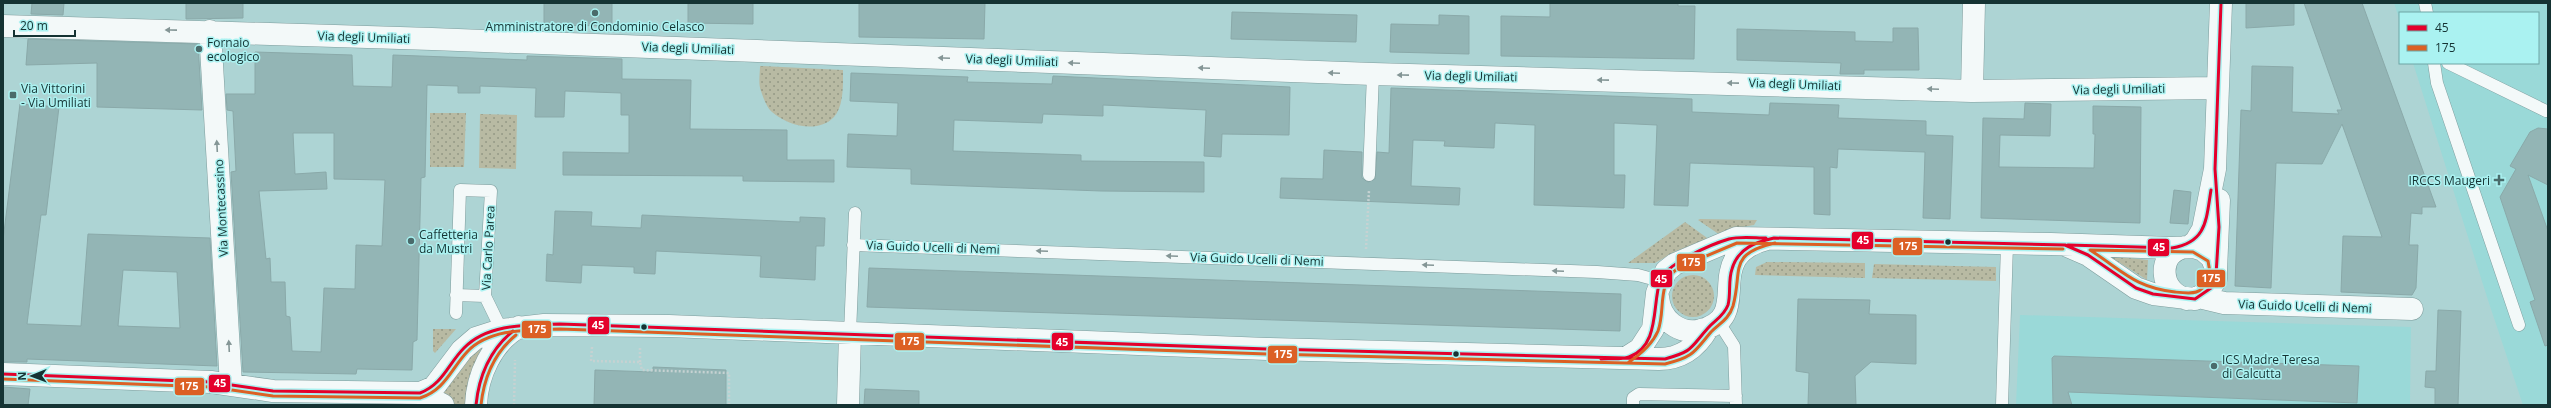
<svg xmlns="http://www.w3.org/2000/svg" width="2551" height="408" viewBox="0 0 2551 408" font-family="'Open Sans',sans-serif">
<defs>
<pattern id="grass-dots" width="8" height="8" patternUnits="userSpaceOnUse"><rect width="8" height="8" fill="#b8baa3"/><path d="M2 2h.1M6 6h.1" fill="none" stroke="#949885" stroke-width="1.8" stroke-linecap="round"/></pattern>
</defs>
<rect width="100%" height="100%" fill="#add4d4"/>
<!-- built -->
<path fill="#9ad9d8" d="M 2394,3 L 2548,3 L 2548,405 L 2523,405 L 2487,297 L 2413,63 L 2538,63 L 2538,13 L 2400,13 L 2400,21 Z
M 2020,315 L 2411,327 L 2410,405 L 2016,405 Z"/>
<!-- grass -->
<path fill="url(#grass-dots)" d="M 760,66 L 843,70 C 843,84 844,106 834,117 C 818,134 788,126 772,112 C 767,108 763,97 761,91 C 758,84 760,73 760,66 Z
M 430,113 L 466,113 L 464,167 L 430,167 Z
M 480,114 L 517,115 L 516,169 L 479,168 Z
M 1698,220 L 1700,219 L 1757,220 L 1754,225 L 1737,228 L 1720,235 Z
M 1685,222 L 1710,240 L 1676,251 L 1655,263 L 1628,263 Z
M 2109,256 L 2148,260 L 2147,280 Z
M 1767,262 L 1865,263 L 1865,278 L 1755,275 L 1756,267 Z
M 1874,264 L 1996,267 L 1996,281 L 1872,278 Z
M1672 296a21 21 0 1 1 42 0a21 21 0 1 1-42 0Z
M 433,329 L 456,329 L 435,353 L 433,351 Z
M 482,347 L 469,377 L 467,405 L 455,405 L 440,390 L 459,365 Z"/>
<!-- building -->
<path fill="#93b5b5" stroke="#8aa9a9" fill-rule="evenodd" d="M 32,3 L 64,3 L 63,15 L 31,14 Z
M 186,3 L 243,3 L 243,18 L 186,19 Z
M 544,3 L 612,3 L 612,26 L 544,25 Z
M 688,3 L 753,3 L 753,24 L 688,23 Z
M 859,3 L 985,3 L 984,39 L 859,37 Z
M 1550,3 L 1678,3 L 1678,6 L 1695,6 L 1694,59 L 1501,56 L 1501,16 L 1550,17 Z
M 2246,3 L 2294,3 L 2294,25 L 2246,28 Z
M 2304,3 L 2362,3 L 2436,207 L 2422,207 L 2422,214 L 2411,213 L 2409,245 L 2418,245 L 2416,288 L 2412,295 L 2341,292 L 2343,236 L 2382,237 L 2342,124 L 2322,164 L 2276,163 L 2271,288 L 2235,286 L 2241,110 L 2251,111 L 2252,66 L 2293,67 L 2292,112 L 2339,114 L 2337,110 L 2342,110 Z
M 1232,12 L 1357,15 L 1356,42 L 1231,39 Z
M 1439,15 L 1469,16 L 1469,54 L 1390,52 L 1391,24 L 1439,25 Z
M 1893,28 L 1918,28 L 1919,70 L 1864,70 L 1864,74 L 1840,74 L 1841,63 L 1737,60 L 1737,29 L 1855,32 L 1855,41 L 1893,42 Z
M 28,39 L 198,44 L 202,110 L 97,107 L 97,63 L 26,65 Z
M 255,52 L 352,55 L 353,86 L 392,87 L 393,55 L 527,60 L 527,56 L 622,59 L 622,79 L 691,80 L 690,129 L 787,130 L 787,160 L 834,160 L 834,182 L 743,181 L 743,176 L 563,175 L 563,152 L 629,153 L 629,115 L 621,115 L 621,93 L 565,91 L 564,117 L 535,117 L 536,88 L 480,86 L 480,93 L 458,93 L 458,86 L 427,85 L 425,177 L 421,178 L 417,340 L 413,342 L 412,370 L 357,369 L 356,374 L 243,372 L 231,172 L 236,171 L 233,111 L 227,110 L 226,94 L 255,94 ZM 293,133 L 334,133 L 334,179 L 385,180 L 382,246 L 356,245 L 355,289 L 324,288 L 321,352 L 292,351 L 290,317 L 286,316 L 285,282 L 271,282 L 270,258 L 266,259 L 259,191 L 327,189 L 326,172 L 295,174 Z
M 851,73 L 968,77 L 967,82 L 1052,84 L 1053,76 L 1290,87 L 1289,135 L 1222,134 L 1221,157 L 1204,156 L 1206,110 L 1103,105 L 1103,116 L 1043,114 L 1042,123 L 954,120 L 953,151 L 1081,155 L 1081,161 L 1204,162 L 1204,192 L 1101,191 L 911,184 L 911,169 L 847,167 L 848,134 L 897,136 L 898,103 L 850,101 Z
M 1391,88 L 1692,99 L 1692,112 L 1769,115 L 1770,103 L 1839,105 L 1838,118 L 1926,121 L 1926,135 L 1953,136 L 1950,219 L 1923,218 L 1925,152 L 1838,149 L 1837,168 L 1830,167 L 1830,215 L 1814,214 L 1814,167 L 1690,163 L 1688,206 L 1654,205 L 1657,125 L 1614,123 L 1614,175 L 1625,175 L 1624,208 L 1534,205 L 1535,125 L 1495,123 L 1494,148 L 1444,146 L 1445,141 L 1413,140 L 1411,186 L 1460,188 L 1459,205 L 1280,198 L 1281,178 L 1323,179 L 1324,150 L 1362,152 L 1362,178 L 1368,182 L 1375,179 L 1377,152 L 1389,153 Z
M 2025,103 L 2051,104 L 2050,136 L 2000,135 L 1999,167 L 2094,168 L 2095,134 L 2093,134 L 2093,106 L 2141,107 L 2140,223 L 1981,218 L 1983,118 L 2024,119 Z
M 20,104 L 59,107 L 46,215 L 41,215 L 27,324 L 81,326 L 88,234 L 210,238 L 217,366 L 27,359 L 27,362 L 3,362 L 3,240 ZM 123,270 L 177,272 L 180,328 L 118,326 Z
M 2538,128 L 2548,129 L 2548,185 L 2528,175 L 2548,231 L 2548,345 L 2545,346 L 2530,302 L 2535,300 L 2500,197 L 2516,169 L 2510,166 L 2530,132 Z
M 2174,190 L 2191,192 L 2188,224 L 2170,223 Z
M 555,211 L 592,212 L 591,226 L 641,228 L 642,215 L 800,222 L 800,217 L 825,218 L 824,246 L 816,246 L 815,280 L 760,277 L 761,256 L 656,251 L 655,274 L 634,273 L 634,267 L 582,265 L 581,283 L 546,281 L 547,254 L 553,255 Z
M 869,268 L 1621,294 L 1620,331 L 867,307 Z
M 1798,299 L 1870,300 L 1869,314 L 1916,315 L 1916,364 L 1871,362 L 1855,376 L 1856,405 L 1808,405 L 1809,373 L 1796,371 Z
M 2438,310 L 2461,311 L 2458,405 L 2435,405 L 2435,388 L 2425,387 L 2426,371 L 2436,371 Z
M 2054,356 L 2359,366 L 2357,403 L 2068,392 L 2072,405 L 2053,405 L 2052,358 Z
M 653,367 L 726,370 L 726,405 L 594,405 L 595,370 L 653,372 Z
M 3,387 L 30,389 L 28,405 L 3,405 Z
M 865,389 L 919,391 L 919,405 L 864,405 Z"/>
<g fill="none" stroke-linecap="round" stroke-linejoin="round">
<!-- lane casing -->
<g stroke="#7d9c9c" stroke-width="13">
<path id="lane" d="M 2425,3 L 2427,13
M 2434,63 L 2437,83 L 2519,325
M 2448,63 L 2546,111
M 1369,175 L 1373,74
M 853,245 L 1597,272 L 1638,275 L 1660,281
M 456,295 L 485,296
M 456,313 L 460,190 L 491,191 L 485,296 L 504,335
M 1718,321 L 1734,346 L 1736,405
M 850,333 L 855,213
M 1633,405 L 1633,398 L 1639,394 L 1736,396
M 2002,405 L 2007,244"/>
</g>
<!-- street casing -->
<g stroke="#7d9c9c" stroke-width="23">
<path id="street" d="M 3,26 L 432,39 L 1373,74 L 1972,91 L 2217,88
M 210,31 L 231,385
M 1972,91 L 1974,3
M 2185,247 C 2156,253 2159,293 2187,299
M 2189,247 L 2196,241 L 2203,229 L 2215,169 L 2221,3
M 2216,271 L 2219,200
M 1658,297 C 1659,308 1663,317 1672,324 C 1680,330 1691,333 1701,330 C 1743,319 1720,284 1736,258 C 1744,247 1754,242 1767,239
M 2199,297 L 2224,303 L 2412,309
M 1626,358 L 1640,349 L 1653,329 L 1657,293 L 1666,271 L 1675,264 L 1736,238 L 2051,244 L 2172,248 L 2194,247 L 2203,250 L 2212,258 L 2216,269 L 2216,279 L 2208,292 L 2195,299 L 2153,294 L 2136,288 L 2088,255 L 2065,245
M 3,374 L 211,382 L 273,391 L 420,393 L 434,387 L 462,350 L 476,338 L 501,330 L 544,325 L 669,326 L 1267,349 L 1659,359 C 1681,359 1697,347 1708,328
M 420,393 L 443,405
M 476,405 C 477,376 492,342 519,327
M 848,405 L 850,333"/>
</g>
<!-- path -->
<path stroke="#c6d2d2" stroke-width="2.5" stroke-dasharray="2 2" stroke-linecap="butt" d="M 1366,249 L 1369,190
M 592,347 L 591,361 L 640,362 L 642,370 L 729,373 L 729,405
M 640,362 L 640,346
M 514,405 L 515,360"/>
<!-- lane -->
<use href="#lane" stroke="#f3f9f9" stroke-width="12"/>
<!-- street -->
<use href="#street" stroke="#f3f9f9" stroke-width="22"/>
<!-- bus-1 casing -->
<g stroke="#aaf2f1" stroke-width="6">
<path id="bus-1" d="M 2068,245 L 2172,248 C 2207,242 2206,220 2211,190
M 1601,359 C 1609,358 1621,360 1629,357 C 1660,346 1652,305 1660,281 C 1665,264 1712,244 1729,239 C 1740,236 1755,238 1766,238
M 3,374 L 211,382 L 273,391 L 420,393 C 443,384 448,364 464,348 C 488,323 529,325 560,324 L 1267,349 L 1665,359 C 1694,351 1690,348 1708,328 C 1715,320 1724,316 1728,305 C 1731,294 1728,280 1732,269 C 1738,248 1756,242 1774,238 L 2065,245 L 2088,255 L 2136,288 L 2153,294 L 2195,299 L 2211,288 L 2216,275 L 2219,227 L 2215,169 L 2221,3
M 476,405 C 479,375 490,350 513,331"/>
</g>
<!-- bus-2 casing -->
<g stroke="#aaf2f1" stroke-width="6">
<path id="bus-2" d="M 2090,250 L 2193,252 L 2208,261 L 2211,278 C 2200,295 2194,294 2175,292 C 2134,287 2123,271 2090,250 Z
M 1629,362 C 1641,354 1652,345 1658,331 C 1666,309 1656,285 1678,268 L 1737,243 L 2063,249
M 3,379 L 211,387 L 273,396 L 420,398 C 445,390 451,369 467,352 C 489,328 530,330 560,329 L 1267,354 L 1665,364 C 1694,357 1694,352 1711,332 C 1720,323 1729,319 1733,306 C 1743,270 1727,254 1775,243
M 481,405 C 484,377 494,353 516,335"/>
</g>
<!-- bus-1 -->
<use href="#bus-1" stroke="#e4002b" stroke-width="3"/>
<!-- bus-2 -->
<use href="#bus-2" stroke="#dc6024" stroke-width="3"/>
</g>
<!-- one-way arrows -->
<defs><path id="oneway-solid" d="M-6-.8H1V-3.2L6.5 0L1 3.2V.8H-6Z"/></defs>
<g fill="#849696">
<use href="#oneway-solid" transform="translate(171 30) rotate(-179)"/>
<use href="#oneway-solid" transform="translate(944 58) rotate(-178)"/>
<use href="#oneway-solid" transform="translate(1074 63) rotate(-178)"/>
<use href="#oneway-solid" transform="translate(1204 68) rotate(-178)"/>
<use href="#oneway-solid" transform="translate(1334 73) rotate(-178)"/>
<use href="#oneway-solid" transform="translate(1403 75) rotate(-179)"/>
<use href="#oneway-solid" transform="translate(1603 80) rotate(-179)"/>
<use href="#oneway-solid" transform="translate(1733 83) rotate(-179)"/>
<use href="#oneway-solid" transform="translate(1933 89) rotate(-178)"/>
<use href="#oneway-solid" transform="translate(217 146) rotate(-93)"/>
<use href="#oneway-solid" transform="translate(1042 251) rotate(-178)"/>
<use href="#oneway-solid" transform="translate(1172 256) rotate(-178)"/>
<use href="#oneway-solid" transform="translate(1428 265) rotate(-178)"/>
<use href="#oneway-solid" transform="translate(1558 271) rotate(-178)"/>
<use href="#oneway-solid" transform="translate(229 346) rotate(-93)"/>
</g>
<!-- markers -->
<g fill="#4a6b6b" stroke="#aaf2f1" stroke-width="1.5">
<circle cx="595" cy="13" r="4"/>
<circle cx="199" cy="49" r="4"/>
<rect x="9" y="91" width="8" height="8" rx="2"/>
<path d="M2497 174h4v4h4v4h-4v4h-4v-4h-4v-4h4z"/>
<circle cx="411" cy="241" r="4"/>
<circle cx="2214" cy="366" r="4"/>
</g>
<g fill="#153333" stroke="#aaf2f1" stroke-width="1.5">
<circle cx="1948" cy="242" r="3.5"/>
<circle cx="644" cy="327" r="3.5"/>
<circle cx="1456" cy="354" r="3.5"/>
</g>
<g text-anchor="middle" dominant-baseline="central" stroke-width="3" stroke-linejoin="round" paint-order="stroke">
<!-- poi labels -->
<g font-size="12" fill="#153333" stroke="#aaf2f1" text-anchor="start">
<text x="595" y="26" text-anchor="middle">Amministratore di Condominio Celasco</text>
<text x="207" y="42">Fornaio<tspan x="207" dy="14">ecologico</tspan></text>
<text x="21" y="88">Via Vittorini<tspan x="21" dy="14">- Via Umiliati</tspan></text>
<text x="2490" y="180" text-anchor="end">IRCCS Maugeri</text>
<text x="419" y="234">Caffetteria<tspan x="419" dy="14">da Mustri</tspan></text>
<text x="2222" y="359">ICS Madre Teresa<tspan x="2222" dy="14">di Calcutta</tspan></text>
</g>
<!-- street labels -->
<g font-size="12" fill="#153333" stroke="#aaf2f1">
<text transform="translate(364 37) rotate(2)">Via degli Umiliati</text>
<text transform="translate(688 48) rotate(2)">Via degli Umiliati</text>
<text transform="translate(1012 60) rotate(2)">Via degli Umiliati</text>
<text transform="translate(1471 76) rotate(1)">Via degli Umiliati</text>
<text transform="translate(1795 84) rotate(2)">Via degli Umiliati</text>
<text transform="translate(2119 89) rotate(-1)">Via degli Umiliati</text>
<text transform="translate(221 208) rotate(-93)">Via Montecassino</text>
<text transform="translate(933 247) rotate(2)">Via Guido Ucelli di Nemi</text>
<text transform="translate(488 248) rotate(-87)">Via Carlo Parea</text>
<text transform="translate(1257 259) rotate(2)">Via Guido Ucelli di Nemi</text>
<text transform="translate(2305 306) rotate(2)">Via Guido Ucelli di Nemi</text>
</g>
</g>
<g stroke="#aaf2f1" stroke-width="1.5">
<rect x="1851" y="231" width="23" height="19" rx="4" fill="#e4002b"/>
<rect x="1892" y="237" width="31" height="19" rx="4" fill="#dc6024"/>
<rect x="2147" y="238" width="23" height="19" rx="4" fill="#e4002b"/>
<rect x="1676" y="253" width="30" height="19" rx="4" fill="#dc6024"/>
<rect x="2196" y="269" width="30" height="19" rx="4" fill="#dc6024"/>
<rect x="1650" y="269" width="23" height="19" rx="4" fill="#e4002b"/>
<rect x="587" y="316" width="23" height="19" rx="4" fill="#e4002b"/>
<rect x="521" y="320" width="31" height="19" rx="4" fill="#dc6024"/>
<rect x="894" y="332" width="31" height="19" rx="4" fill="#dc6024"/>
<rect x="1051" y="332" width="23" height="19" rx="4" fill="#e4002b"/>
<rect x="1267" y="345" width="31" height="19" rx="4" fill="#dc6024"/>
<rect x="208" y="374" width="23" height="19" rx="4" fill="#e4002b"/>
<rect x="174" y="377" width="31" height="19" rx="4" fill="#dc6024"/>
</g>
<g font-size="11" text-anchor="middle" font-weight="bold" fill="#fff">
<text x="1863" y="244">45</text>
<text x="1908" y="250">175</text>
<text x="2159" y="251">45</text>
<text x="1691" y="266">175</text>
<text x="2211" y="282">175</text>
<text x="1661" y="283">45</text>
<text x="598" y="329">45</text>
<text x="537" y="333">175</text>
<text x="910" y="345">175</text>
<text x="1062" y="346">45</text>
<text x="1283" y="358">175</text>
<text x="220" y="387">45</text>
<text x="189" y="390">175</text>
</g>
<!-- border -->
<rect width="2551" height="408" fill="none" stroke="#153333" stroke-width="8"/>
<!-- legend -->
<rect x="2399" y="12" width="140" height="52" fill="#aaf2f1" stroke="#6ea6a5"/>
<rect x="2407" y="25" width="20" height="6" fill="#e4002b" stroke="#6ea6a5"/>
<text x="2435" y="32" font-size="12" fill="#153333">45</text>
<rect x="2407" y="45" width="20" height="6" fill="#dc6024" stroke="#6ea6a5"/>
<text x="2435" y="52" font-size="12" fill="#153333">175</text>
<!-- north arrow -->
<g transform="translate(32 376) rotate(269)" stroke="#aaf2f1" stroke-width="3" paint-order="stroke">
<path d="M0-3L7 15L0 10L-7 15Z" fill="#153333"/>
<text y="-6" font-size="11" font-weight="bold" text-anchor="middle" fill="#153333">N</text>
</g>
<!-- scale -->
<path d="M14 30v6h61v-6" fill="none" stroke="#153333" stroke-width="2"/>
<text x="20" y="30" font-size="12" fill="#153333" stroke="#aaf2f1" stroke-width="3" paint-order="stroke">20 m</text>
</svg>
